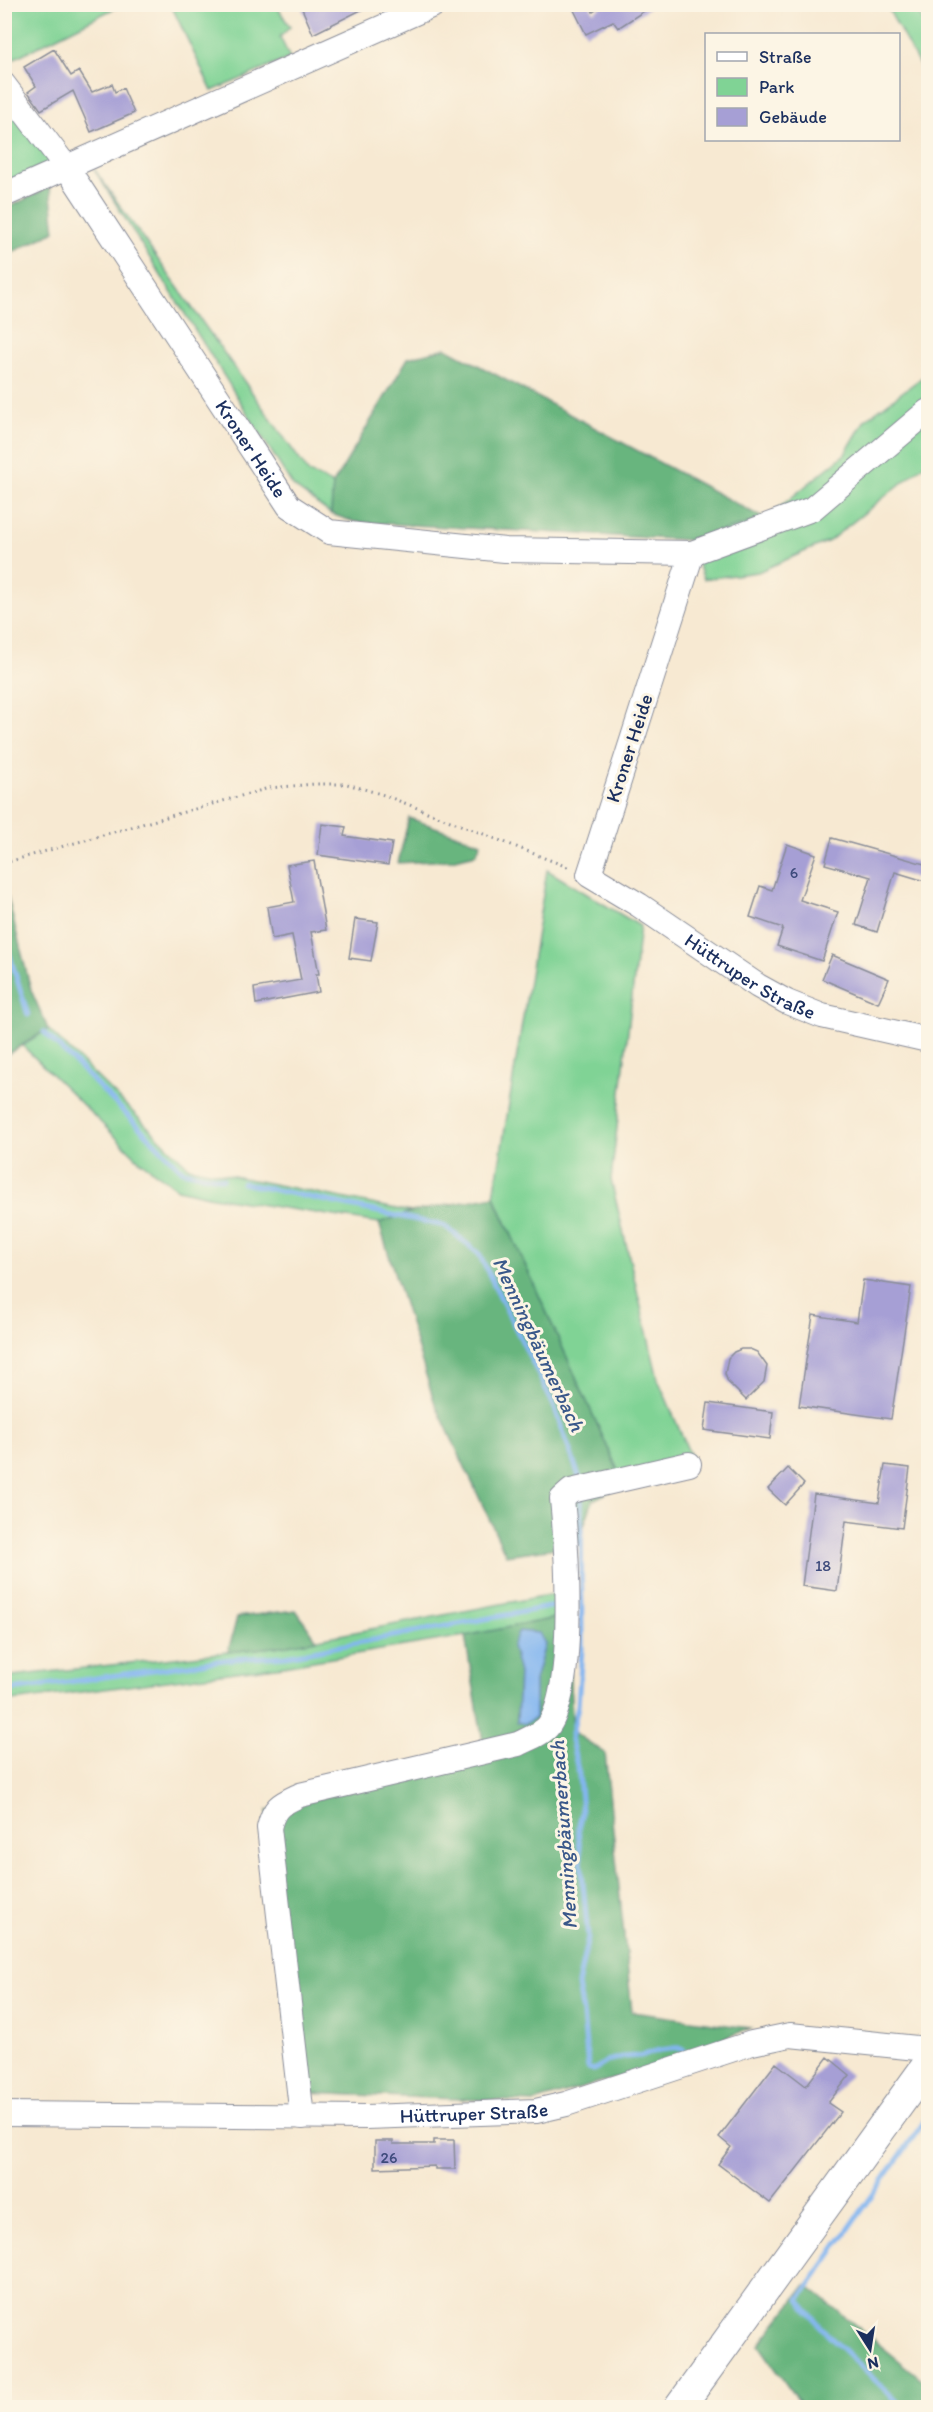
<svg xmlns="http://www.w3.org/2000/svg" width="933" height="2412" viewBox="0 0 933 2412" font-family="Itim,sans-serif">
<rect width="100%" height="100%" fill="#fcf5e5"/>
<filter id="ink" filterUnits="userSpaceOnUse"><feTurbulence type="fractalNoise" baseFrequency=".0167" numOctaves="2"/><feDisplacementMap in="SourceGraphic" scale="12" xChannelSelector="R" yChannelSelector="G"/><feConvolveMatrix kernelMatrix="1 2 1 2 8 2 1 2 1" color-interpolation-filters="sRGB"/></filter>
<filter id="wash" filterUnits="userSpaceOnUse"><feTurbulence type="fractalNoise" baseFrequency=".008" numOctaves="4" result="noise"/><feDisplacementMap in="SourceGraphic" scale="24" xChannelSelector="R" yChannelSelector="G"/><feGaussianBlur stdDeviation="1.35" result="paint"/><feColorMatrix in="noise" values="0 0 0 0 0 0 0 0 0 0 0 0 0 0 0 0 0 1.4 0 .05"/><feComposite in="paint" operator="in"/></filter>
<g filter="url(#wash)">
<rect width="100%" height="100%" fill="#f7e9d2"/>
<!-- green -->
<path fill="#80d395" stroke="#4e817a" stroke-width="1.5" d="M 5,4 L 121,4 L 121,5 L 5,63 Z
M 171,5 L 276,5 L 290,27 L 280,37 L 290,58 L 212,91 Z
M 886,5 L 914,5 L 928,30 L 928,81 Z
M 4,98 L 51,162 L 4,183 Z
M 94,169 L 309,473 L 333,484 L 331,514 L 293,486 Z
M 928,373 L 928,462 L 829,541 L 758,572 L 704,579 L 688,540 L 765,519 L 845,454 L 865,420 Z
M 547,870 L 640,926 L 611,1180 L 658,1379 L 691,1457 L 624,1484 L 494,1196 Z
M 48,1029 L 189,1167 L 411,1212 L 379,1223 L 213,1197 L 178,1189 L 140,1161 L 23,1046 Z
M 564,1592 L 566,1616 L 465,1636 L 283,1666 L 5,1702 L 4,1677 L 282,1646 Z"/>
<!-- forest -->
<path fill="#68b57e" stroke="#42726e" stroke-width="1.5" fill-rule="evenodd" d="M 50,187 L 55,231 L 5,256 L 5,209 Z
M 446,348 L 765,519 L 688,540 L 355,522 L 331,514 L 333,484 L 408,358 Z
M 409,818 L 481,843 L 476,854 L 451,860 L 398,863 Z
M 4,883 L 31,990 L 48,1029 L 5,1056 Z
M 494,1196 L 624,1484 L 593,1500 L 577,1545 L 506,1555 L 434,1401 L 379,1223 L 411,1212 Z
M 296,1610 L 317,1640 L 282,1646 L 228,1652 L 237,1617 Z
M 566,1616 L 573,1732 L 605,1753 L 632,2012 L 750,2028 L 640,2071 L 534,2102 L 304,2093 L 267,1810 L 486,1759 L 465,1636 ZM 545,1644 L 535,1680 L 535,1718 L 517,1721 L 519,1673 Z
M 806,2285 L 928,2384 L 928,2407 L 802,2407 L 759,2345 Z"/>
<!-- water -->
<path fill="#83b6f0" stroke="#4f72a7" stroke-width="1.5" d="M 519,1631 L 539,1633 L 545,1644 L 535,1680 L 535,1718 L 525,1724 L 517,1722 L 519,1673 L 512,1646 Z"/>
<g fill="none" stroke-linecap="round" stroke-linejoin="round">
<!-- stream -->
<path stroke="#83b6f0" stroke-width="5" d="M 4,937 L 28,1015
M 44,1032 L 183,1171 L 223,1179
M 242,1183 L 445,1226 L 479,1254 L 554,1406 L 581,1482
M 581,1499 L 582,1649 L 578,1706 L 571,1739 L 579,1775 L 582,1812 L 578,1829 L 588,1937 L 578,1985 L 583,2013 L 588,2068 L 594,2070 L 607,2061 L 623,2057 L 640,2056 L 660,2050 L 678,2048 L 684,2050
M 4,1691 L 231,1659 L 286,1656 L 560,1605
M 904,2408 L 827,2334 L 799,2300 L 928,2116"/>
</g>
<g id="blocks">
<!-- building -->
<path fill="#a69fd5" d="M 300,4 L 373,4 L 313,34 Z
M 571,4 L 590,4 L 593,12 L 605,4 L 655,4 L 618,28 L 613,21 L 586,34 Z
M 54,49 L 71,76 L 79,71 L 92,92 L 112,84 L 115,92 L 123,88 L 134,113 L 91,132 L 73,91 L 41,110 L 28,92 L 36,86 L 24,67 Z
M 322,824 L 346,827 L 344,836 L 392,843 L 388,865 L 318,855 Z
M 832,838 L 928,865 L 928,882 L 895,872 L 877,932 L 856,925 L 871,877 L 825,864 Z
M 787,844 L 816,854 L 800,900 L 838,912 L 822,961 L 777,946 L 783,928 L 750,917 L 760,886 L 772,890 Z
M 314,861 L 326,930 L 311,932 L 319,974 L 316,974 L 319,992 L 256,1004 L 254,988 L 301,980 L 292,935 L 272,939 L 267,907 L 294,902 L 287,865 Z
M 355,919 L 378,922 L 371,961 L 349,958 Z
M 832,955 L 889,979 L 878,1003 L 822,979 Z
M 863,1280 L 911,1287 L 891,1419 L 799,1406 L 813,1315 L 857,1322 Z
M 741,1349 L 750,1349 L 757,1352 L 767,1366 L 764,1382 L 746,1400 L 728,1382 L 725,1374 L 728,1358 L 734,1352 Z
M 708,1403 L 773,1412 L 770,1439 L 704,1430 Z
M 885,1465 L 910,1468 L 902,1528 L 846,1521 L 837,1591 L 802,1586 L 814,1494 L 879,1503 Z
M 788,1468 L 804,1484 L 785,1505 L 768,1489 Z
M 828,2057 L 850,2075 L 828,2103 L 841,2112 L 770,2203 L 718,2164 L 731,2147 L 719,2137 L 776,2063 L 806,2086 Z
M 434,2140 L 454,2140 L 455,2169 L 435,2169 L 435,2166 L 375,2168 L 375,2141 L 393,2141 L 393,2144 L 434,2144 Z"/>
</g>
</g>
<g filter="url(#ink)">
<use href="#blocks" fill-opacity="0" stroke="#898c98" stroke-width="1.5"/>
<g fill="none" stroke-linecap="round" stroke-linejoin="round">
<!-- minor casing -->
<g stroke="#898c98" stroke-width="26">
<g id="minor">
<path id="s1" d="M 4,85 L 67,168 L 289,506 L 329,532 L 505,550 L 692,553 L 589,875 L 639,905 L 758,986 L 787,1002 L 822,1016 L 928,1040"/>
<path d="M 4,195 L 435,4"/>
<path d="M 692,553 L 812,509 L 928,411"/>
<path id="s2" d="M 4,2114 L 366,2117 L 536,2111 L 566,2104 L 752,2043 L 790,2035 L 917,2048 L 928,2053"/>
<path d="M 302,2117 L 269,1828 C 274,1806 281,1804 300,1795 L 518,1744 C 527,1739 543,1734 549,1725 C 576,1685 567,1549 562,1499 L 571,1491 L 689,1464"/>
</g>
</g>
<!-- major casing -->
<g stroke="#898c98" stroke-width="32">
<path id="major" d="M 679,2408 L 928,2064"/>
</g>
<!-- path -->
<path stroke="#898c98" stroke-width="3" stroke-dasharray="1.5 4.5" stroke-linecap="butt" d="M 4,863 L 269,788 L 315,784 L 347,784 L 384,795 L 570,868"/>
<!-- minor -->
<use href="#minor" stroke="#fff" stroke-width="24"/>
<!-- major -->
<use href="#major" stroke="#fff" stroke-width="30"/>
</g>
</g>
<g text-anchor="middle" dominant-baseline="central" stroke-width="6" stroke-linejoin="round" paint-order="stroke">
<!-- number labels -->
<g font-size="16" fill="#3e4b7c">
<text x="794" y="872">6</text>
<text x="823" y="1565">18</text>
<text x="389" y="2157">26</text>
</g>
<!-- street labels -->
<g font-size="20" fill="#1b2f5e" stroke="#fcf5e5">
<text stroke="none"><textPath href="#s1" startOffset="440">Kroner Heide</textPath></text>
<text transform="translate(629 748) rotate(-72)">Kroner Heide</text>
<text stroke="none"><textPath href="#s1" startOffset="1449">Hüttruper Straße</textPath></text>
<text stroke="none"><textPath href="#s2" startOffset="470">Hüttruper Straße</textPath></text>
</g>
<!-- water labels -->
<g font-size="21" font-style="italic" fill="#3a588a" stroke="#fcf5e5">
<text transform="translate(539 1344) rotate(65)">Menningbäumerbach</text>
<text transform="translate(563 1835) rotate(-94)">Menningbäumerbach</text>
</g>
</g>
<!-- margin -->
<rect width="933" height="2412" fill="none" stroke="#fcf5e5" stroke-width="24"/>
<!-- legend -->
<rect x="705" y="33" width="195" height="108" fill="#fcf5e5" stroke="#a2a6af" stroke-width="1.5"/>
<rect x="717" y="52" width="30" height="9" fill="#ffffff" stroke="#a2a6af" stroke-width="1.5"/>
<text x="759" y="63" font-size="18" fill="#1b2f5e">Straße</text>
<rect x="717" y="78" width="30" height="18" fill="#80d395" stroke="#a2a6af" stroke-width="1.5"/>
<text x="759" y="93" font-size="18" fill="#1b2f5e">Park</text>
<rect x="717" y="108" width="30" height="18" fill="#a69fd5" stroke="#a2a6af" stroke-width="1.5"/>
<text x="759" y="123" font-size="18" fill="#1b2f5e">Gebäude</text>
<!-- north arrow -->
<g transform="translate(870 2349) rotate(168)" stroke="#fcf5e5" stroke-width="4.5" paint-order="stroke">
<path d="M0-4.5L10 22L0 15L-10 22Z" fill="#1b2f5e"/>
<text y="-9" font-size="16" font-weight="bold" text-anchor="middle" fill="#1b2f5e">N</text>
</g>
</svg>
